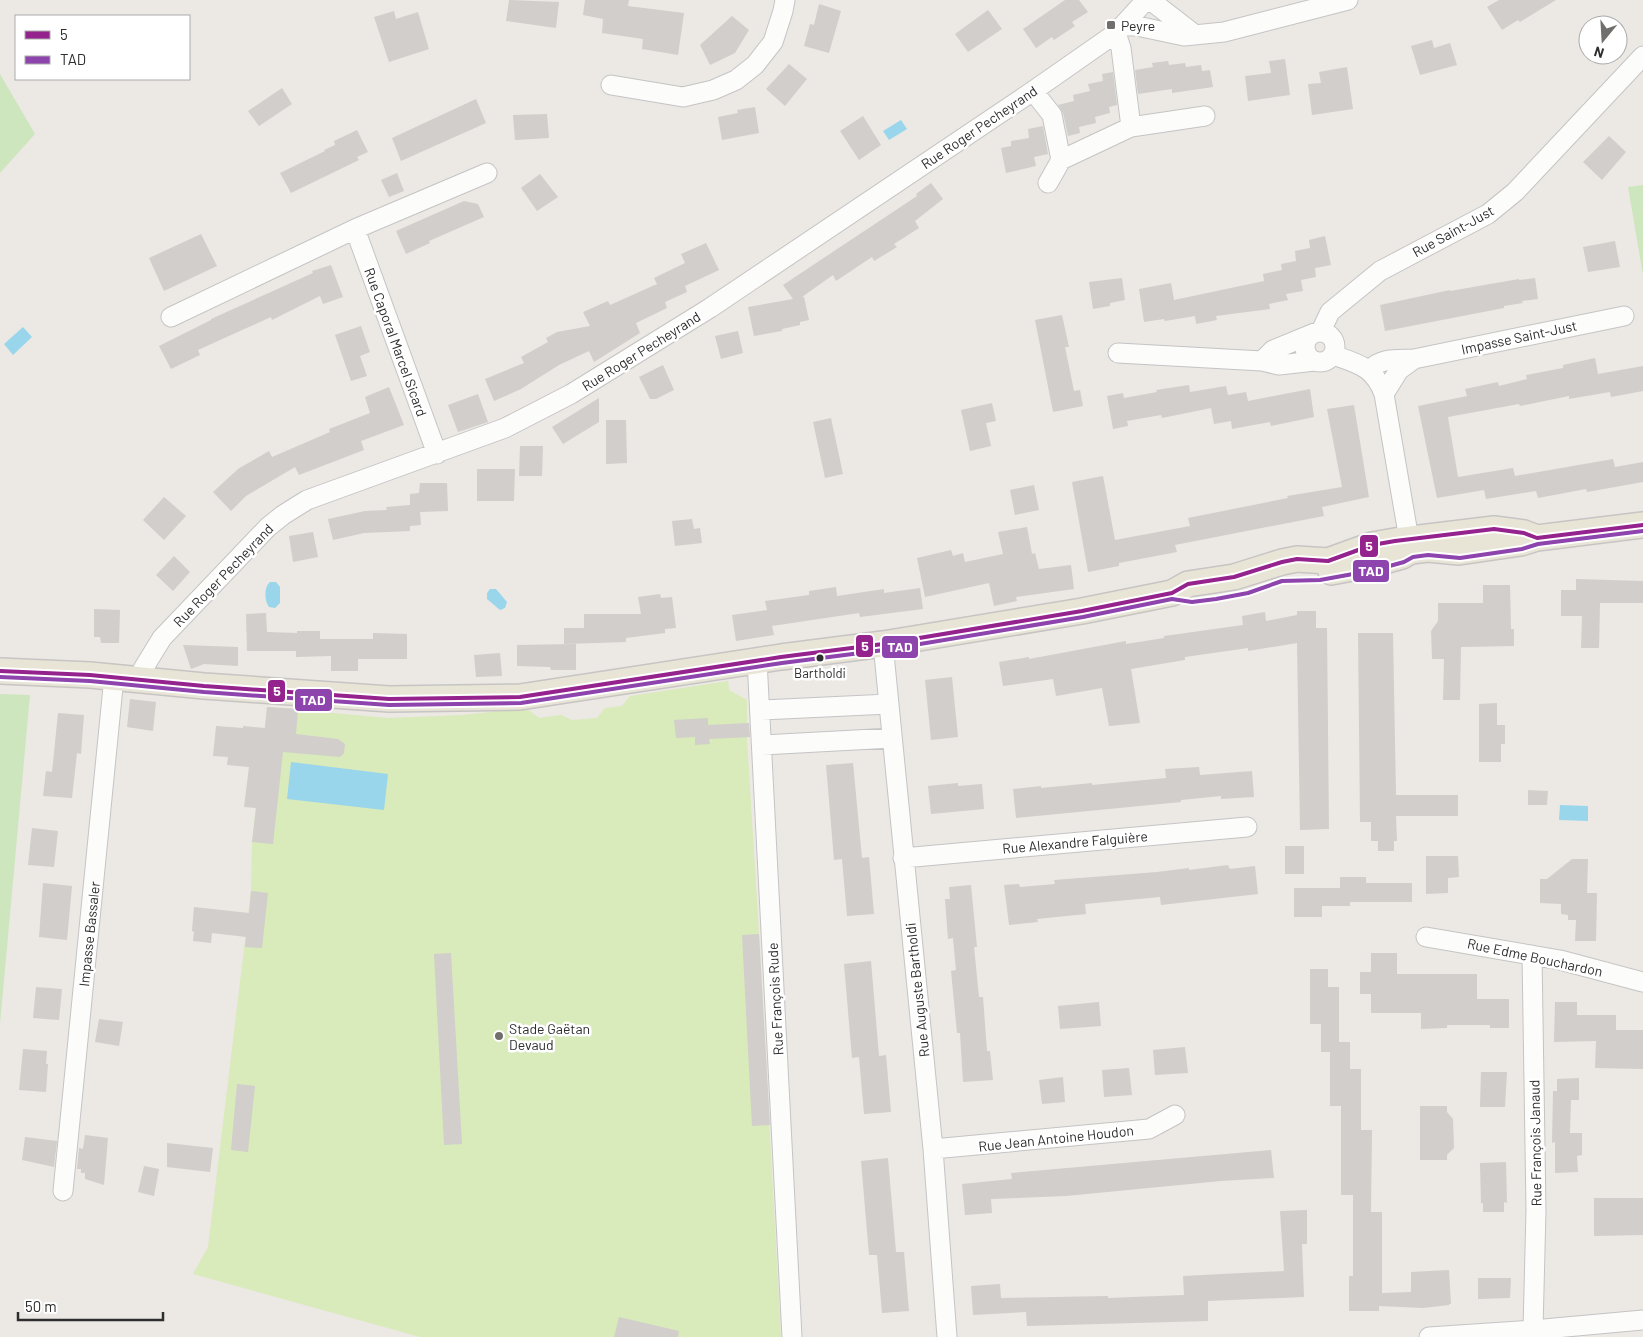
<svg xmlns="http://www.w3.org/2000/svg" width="1643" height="1337" viewBox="0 0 1643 1337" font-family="Barlow,sans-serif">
<rect width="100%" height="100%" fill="#ece8e4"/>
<!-- green -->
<path fill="#cee6be" d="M 0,74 L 35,134 L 0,173 Z
M 1643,185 L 1643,275 L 1628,187 Z
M 0,694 L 30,695 L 0,1024 Z"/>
<!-- pitch -->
<path fill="#d9eabb" d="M 728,681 L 729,690 L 747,700 L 747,738 L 759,934 L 781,1337 L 420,1337 L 193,1274 L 208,1247 L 251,891 L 252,842 L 267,707 L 388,718 L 463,715 L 526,708 L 539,718 L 561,715 L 572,720 L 597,718 L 605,708 L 622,706 L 630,696 Z"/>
<!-- water -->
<path fill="#99d6ec" d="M 901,120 L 907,129 L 889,140 L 883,131 Z
M 23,327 L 32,337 L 13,355 L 4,344 Z
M 270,582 L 276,582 L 280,587 L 280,603 L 275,608 L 269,607 C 264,600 264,587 270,582 Z
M 490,589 L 496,589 L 507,602 L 505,608 L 500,610 L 487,599 L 487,593 Z
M 291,762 L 388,774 L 384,810 L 287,799 Z
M 1560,805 L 1588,806 L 1588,821 L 1559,820 Z"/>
<!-- building -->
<path fill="#d1cecb" d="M 509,0 L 559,2 L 556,28 L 506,21 Z
M 585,0 L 629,0 L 628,6 L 684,13 L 678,55 L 642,49 L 643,39 L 602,33 L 603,19 L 583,15 Z
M 1065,0 L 1079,0 L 1088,12 L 1072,22 L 1075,26 L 1054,40 L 1052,37 L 1036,48 L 1023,29 Z
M 1499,0 L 1556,0 L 1520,22 L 1518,20 L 1502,30 L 1487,7 Z
M 819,4 L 841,11 L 829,53 L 804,46 L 810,24 L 814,25 Z
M 988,10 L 1002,29 L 968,52 L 955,34 Z
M 394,11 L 396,19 L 418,12 L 429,49 L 389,62 L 374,17 Z
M 732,16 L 749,30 L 735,53 L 710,65 L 700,45 Z
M 1432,40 L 1434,48 L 1450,43 L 1457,65 L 1420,75 L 1411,46 Z
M 1285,59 L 1290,95 L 1248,101 L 1245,76 L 1271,73 L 1269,61 Z
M 1168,61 L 1169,65 L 1185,63 L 1186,67 L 1201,65 L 1202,71 L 1210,70 L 1213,87 L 1172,93 L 1172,89 L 1138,94 L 1135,70 L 1153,67 L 1152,63 Z
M 789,64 L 807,79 L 785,106 L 766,89 Z
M 1347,67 L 1353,109 L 1312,115 L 1308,84 L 1321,83 L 1319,72 Z
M 1113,72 L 1117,105 L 1109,107 L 1110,113 L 1095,117 L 1096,123 L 1079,127 L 1080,133 L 1068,136 L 1063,113 L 1058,105 L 1074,101 L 1073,95 L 1090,91 L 1088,84 L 1103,81 L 1102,74 Z
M 282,88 L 292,104 L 259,126 L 248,111 Z
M 476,99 L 486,123 L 401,161 L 392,138 Z
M 755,107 L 759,133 L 722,140 L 718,117 L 738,113 L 737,110 Z
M 547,114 L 549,138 L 515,140 L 513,115 Z
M 863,116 L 881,145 L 859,160 L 840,131 Z
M 1043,126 L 1048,154 L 1034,157 L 1036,166 L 1006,173 L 1001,148 L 1011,146 L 1011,141 L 1029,138 L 1028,129 Z
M 357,130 L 368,152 L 357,157 L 359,160 L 291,193 L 280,173 L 325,151 L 324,150 L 335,145 L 334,141 Z
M 1609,136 L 1626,152 L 1602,180 L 1583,162 Z
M 397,173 L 404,191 L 389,197 L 381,180 Z
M 540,174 L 558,197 L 537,211 L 521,188 Z
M 931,183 L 943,199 L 915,221 L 919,228 L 894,244 L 897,247 L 874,261 L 872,257 L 836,281 L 833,275 L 802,297 L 804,297 L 809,320 L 800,322 L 800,325 L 782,329 L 782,331 L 754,336 L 748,307 L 793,299 L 783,285 L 917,196 L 916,194 Z
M 464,201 L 478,204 L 484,217 L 429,241 L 430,243 L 406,254 L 396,231 Z
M 201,234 L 217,266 L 164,291 L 149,258 Z
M 1325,236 L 1331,265 L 1315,268 L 1316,277 L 1301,280 L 1303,291 L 1286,294 L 1288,300 L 1269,304 L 1270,309 L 1216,316 L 1217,320 L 1196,324 L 1195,316 L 1165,321 L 1164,319 L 1144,322 L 1139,289 L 1171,283 L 1174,300 L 1264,281 L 1263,274 L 1282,270 L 1281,264 L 1296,261 L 1295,251 L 1310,248 L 1309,240 Z
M 1615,241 L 1620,267 L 1588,272 L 1583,247 Z
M 706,243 L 719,270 L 685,286 L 687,292 L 665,302 L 667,308 L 636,323 L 640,333 L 594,362 L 589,351 L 559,365 L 521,389 L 494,401 L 485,379 L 524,363 L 521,357 L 548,342 L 546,338 L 557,332 L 590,326 L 583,312 L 608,301 L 610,305 L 657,284 L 654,278 L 685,263 L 681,254 Z
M 331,265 L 343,297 L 323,304 L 320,296 L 272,320 L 271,317 L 198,350 L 200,355 L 171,369 L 159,346 L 211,320 L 211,319 L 313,273 L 312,271 Z
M 1122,278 L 1125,300 L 1110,303 L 1110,306 L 1093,309 L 1089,282 Z
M 1535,278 L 1538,299 L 1522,301 L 1523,303 L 1504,306 L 1504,308 L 1385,331 L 1380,305 L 1450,290 L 1450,291 L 1519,279 L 1519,280 Z
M 1062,315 L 1069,347 L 1065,347 L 1074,391 L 1080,390 L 1083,406 L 1053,412 L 1035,320 Z
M 361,326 L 370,352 L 360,356 L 367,376 L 351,381 L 335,335 Z
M 738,331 L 743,353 L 721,359 L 715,336 Z
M 1595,358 L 1598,374 L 1643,366 L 1643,391 L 1611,397 L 1610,392 L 1569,399 L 1569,396 L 1520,406 L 1519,404 L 1448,417 L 1458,477 L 1513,468 L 1515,476 L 1613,459 L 1615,467 L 1643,462 L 1643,482 L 1587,492 L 1586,489 L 1538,498 L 1536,491 L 1486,499 L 1484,490 L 1437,498 L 1418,406 L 1467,396 L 1465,389 L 1498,382 L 1499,386 L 1527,379 L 1526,375 L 1563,368 L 1563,365 Z
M 663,365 L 674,390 L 656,399 L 650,399 L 639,377 Z
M 1189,385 L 1190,392 L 1226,386 L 1228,395 L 1246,392 L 1248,401 L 1310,389 L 1314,417 L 1271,426 L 1270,422 L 1232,429 L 1231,421 L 1214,424 L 1211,408 L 1162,418 L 1161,415 L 1127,421 L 1128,426 L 1113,429 L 1107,396 L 1123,393 L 1124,398 L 1157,392 L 1156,390 Z
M 389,387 L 404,425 L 361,441 L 364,450 L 299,475 L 295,467 L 246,496 L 231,511 L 213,492 L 238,469 L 269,451 L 272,457 L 330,432 L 329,429 L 370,413 L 365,397 Z
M 478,394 L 488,422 L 458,432 L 448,405 Z
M 599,398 L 599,422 L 563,444 L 552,427 Z
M 992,403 L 996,421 L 986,423 L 991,446 L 970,451 L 961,410 Z
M 1354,405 L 1369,497 L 1322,507 L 1324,516 L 1175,545 L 1177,552 L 1119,563 L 1119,566 L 1088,572 L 1072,482 L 1103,476 L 1115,540 L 1190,526 L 1188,518 L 1288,498 L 1287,496 L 1342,487 L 1327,409 Z
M 831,418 L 843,474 L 825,478 L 813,422 Z
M 606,420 L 626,420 L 627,463 L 606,464 Z
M 520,446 L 543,446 L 542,476 L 519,476 Z
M 477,469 L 515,469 L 514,501 L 477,501 Z
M 420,483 L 447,483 L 448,511 L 420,512 L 421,525 L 410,526 L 410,531 L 364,533 L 333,540 L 328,519 L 365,511 L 387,510 L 386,507 L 410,505 L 410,494 L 419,493 Z
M 1034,485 L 1039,510 L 1015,515 L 1010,490 Z
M 164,497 L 186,516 L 164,540 L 143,520 Z
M 692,519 L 694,529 L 700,528 L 702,543 L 675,546 L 672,521 Z
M 1027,527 L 1032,554 L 1035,553 L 1039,569 L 1071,565 L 1074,589 L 1016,597 L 1017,601 L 994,606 L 989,583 L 925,597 L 917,558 L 951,550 L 953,556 L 963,553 L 965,562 L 1003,554 L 998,532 Z
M 313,532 L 318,557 L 293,562 L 289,536 Z
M 174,556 L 190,572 L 173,591 L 156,575 Z
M 1576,579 L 1643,581 L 1643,603 L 1600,603 L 1599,648 L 1581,648 L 1582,616 L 1561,616 L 1561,590 L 1576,590 Z
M 1483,585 L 1510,585 L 1511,629 L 1514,629 L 1514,646 L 1461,647 L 1460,700 L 1443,700 L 1444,659 L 1432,659 L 1431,631 L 1438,621 L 1438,603 L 1483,603 Z
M 836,587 L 837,596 L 884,589 L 884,593 L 920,588 L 923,609 L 860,617 L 859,613 L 772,626 L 774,635 L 736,641 L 732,615 L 767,610 L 765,601 L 809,595 L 809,591 Z
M 660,594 L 661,598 L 672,597 L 676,628 L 665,629 L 665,633 L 626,638 L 626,642 L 564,644 L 564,628 L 584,628 L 584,614 L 641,614 L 638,597 Z
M 94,609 L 120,610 L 119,643 L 101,643 L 100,637 L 94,637 Z
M 1297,611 L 1316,611 L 1316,628 L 1327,628 L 1329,829 L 1300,830 L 1297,643 L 1248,651 L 1248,648 L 1185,657 L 1185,660 L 1131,669 L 1140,723 L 1109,726 L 1102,688 L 1056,696 L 1053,679 L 1003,686 L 999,662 L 1029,657 L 1029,659 L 1126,641 L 1126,644 L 1164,638 L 1164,636 L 1243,625 L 1242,616 L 1265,612 L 1266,621 L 1297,615 Z
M 266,613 L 267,632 L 297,633 L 297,631 L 320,631 L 320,639 L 373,639 L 373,633 L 407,634 L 407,659 L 358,659 L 358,671 L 331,671 L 331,656 L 296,657 L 296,651 L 247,651 L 246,614 Z
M 1358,633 L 1393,633 L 1396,795 L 1458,795 L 1458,816 L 1396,816 L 1397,841 L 1394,841 L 1394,851 L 1378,851 L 1378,841 L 1371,841 L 1371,822 L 1360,822 Z
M 576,644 L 576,670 L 551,670 L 550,667 L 517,666 L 517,645 Z
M 183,645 L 238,647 L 238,666 L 204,664 L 191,669 Z
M 500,653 L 502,676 L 476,677 L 474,655 Z
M 952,677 L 958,737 L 931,740 L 925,680 Z
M 130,699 L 156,702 L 153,731 L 127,727 Z
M 1497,703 L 1497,725 L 1505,725 L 1505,744 L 1501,744 L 1501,762 L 1479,762 L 1479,704 Z
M 267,707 L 298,709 L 296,734 L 338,739 L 345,744 L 344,753 L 340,757 L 283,752 L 273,844 L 252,842 L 256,808 L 244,807 L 249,767 L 227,765 L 228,757 L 213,756 L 216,726 L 243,728 L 243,726 L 265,728 Z
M 58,713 L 84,715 L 81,754 L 77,753 L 72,798 L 43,796 L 46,771 L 52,772 Z
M 708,718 L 708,725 L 749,723 L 750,737 L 709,739 L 710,744 L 695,745 L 695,737 L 676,738 L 674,720 Z
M 853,763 L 862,858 L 869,857 L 874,914 L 847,916 L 842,859 L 834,860 L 826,765 Z
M 1199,767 L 1200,775 L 1252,771 L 1254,797 L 1221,799 L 1221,796 L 1181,800 L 1181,802 L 1016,818 L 1013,789 L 1041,786 L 1041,788 L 1092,783 L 1092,785 L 1166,778 L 1165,769 Z
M 958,783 L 958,786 L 982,784 L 984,809 L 931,814 L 928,786 Z
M 1528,790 L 1548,791 L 1547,805 L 1528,805 Z
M 32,828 L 58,831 L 54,867 L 28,865 Z
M 1285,846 L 1304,846 L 1304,874 L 1285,874 Z
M 1426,856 L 1458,856 L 1459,877 L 1448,878 L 1448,893 L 1426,894 Z
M 1572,859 L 1588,859 L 1587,893 L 1597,893 L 1596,941 L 1575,941 L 1576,920 L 1568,920 L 1568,915 L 1561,914 L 1561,904 L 1540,903 L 1540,879 L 1547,879 Z
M 1228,865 L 1230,869 L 1255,866 L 1258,894 L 1161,905 L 1160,897 L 1085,904 L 1086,914 L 1037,919 L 1038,922 L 1009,925 L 1004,885 L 1019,884 L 1020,887 L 1055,884 L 1054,880 L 1157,872 L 1189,868 L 1189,870 Z
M 1340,877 L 1366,877 L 1366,883 L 1412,883 L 1412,902 L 1350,902 L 1350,906 L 1322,906 L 1322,917 L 1294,917 L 1294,888 L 1340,888 Z
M 43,883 L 72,886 L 67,940 L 39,937 Z
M 971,885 L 977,947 L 974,947 L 979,997 L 983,997 L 987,1051 L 990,1051 L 993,1080 L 963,1082 L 960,1033 L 957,1033 L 951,971 L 956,970 L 953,938 L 948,939 L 945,899 L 950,899 L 949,887 Z
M 251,891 L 268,893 L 262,948 L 245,947 L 246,937 L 212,933 L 211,943 L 193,941 L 194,932 L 192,931 L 194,907 L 249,913 Z
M 759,934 L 770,1125 L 752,1126 L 742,935 Z
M 451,953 L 462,1144 L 444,1145 L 434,954 Z
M 1371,953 L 1397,953 L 1397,974 L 1477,974 L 1477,999 L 1509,999 L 1509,1028 L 1490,1028 L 1490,1025 L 1447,1025 L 1447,1028 L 1421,1029 L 1421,1013 L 1371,1013 L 1371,994 L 1360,994 L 1360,972 L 1371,972 Z
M 871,961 L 879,1056 L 886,1055 L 891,1112 L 864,1114 L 859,1057 L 852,1058 L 844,964 Z
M 1310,969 L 1328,969 L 1328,987 L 1339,987 L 1339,1042 L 1350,1042 L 1350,1069 L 1361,1069 L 1361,1130 L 1372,1130 L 1371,1212 L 1382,1212 L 1382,1293 L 1411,1292 L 1411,1272 L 1449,1270 L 1451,1304 L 1449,1304 L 1449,1305 L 1423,1308 L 1379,1306 L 1379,1311 L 1349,1311 L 1349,1276 L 1353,1276 L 1353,1195 L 1341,1195 L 1341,1106 L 1330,1106 L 1330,1052 L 1321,1052 L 1321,1024 L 1310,1024 Z
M 36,987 L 62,989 L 59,1020 L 33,1018 Z
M 1099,1002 L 1101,1026 L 1060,1029 L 1058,1006 Z
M 1555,1002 L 1577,1002 L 1577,1015 L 1616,1015 L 1616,1030 L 1643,1030 L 1643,1069 L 1595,1068 L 1596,1041 L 1554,1042 Z
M 99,1019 L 123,1022 L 119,1046 L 95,1042 Z
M 1185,1047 L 1188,1073 L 1155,1075 L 1153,1050 Z
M 23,1049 L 47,1051 L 46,1064 L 48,1064 L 46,1092 L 19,1090 Z
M 1129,1068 L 1132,1095 L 1104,1097 L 1102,1070 Z
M 1481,1072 L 1507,1072 L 1505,1107 L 1480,1107 Z
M 1063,1077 L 1065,1102 L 1042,1104 L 1039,1080 Z
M 1579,1078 L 1579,1100 L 1571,1100 L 1570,1133 L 1582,1133 L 1582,1155 L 1577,1156 L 1578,1172 L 1555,1173 L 1555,1142 L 1552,1143 L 1553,1091 L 1557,1091 L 1557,1079 Z
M 237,1084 L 255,1086 L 248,1152 L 231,1150 Z
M 1420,1106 L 1447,1106 L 1447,1112 L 1453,1119 L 1454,1148 L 1447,1155 L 1447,1160 L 1420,1160 Z
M 85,1135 L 108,1138 L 104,1185 L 85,1179 L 85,1173 L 81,1173 L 81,1169 L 77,1169 L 79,1148 L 83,1149 Z
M 25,1137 L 57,1141 L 54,1167 L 22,1160 Z
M 167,1143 L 213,1148 L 210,1172 L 167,1167 Z
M 1271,1150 L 1274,1178 L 1221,1181 L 1066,1196 L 991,1199 L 992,1213 L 965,1215 L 962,1184 L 1012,1179 L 1011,1173 Z
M 888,1158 L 896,1252 L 904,1252 L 909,1311 L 882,1313 L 877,1255 L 869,1255 L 861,1161 Z
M 1506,1162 L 1507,1203 L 1504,1202 L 1504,1212 L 1483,1212 L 1483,1203 L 1481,1203 L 1480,1163 Z
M 144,1166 L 159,1169 L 154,1196 L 138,1192 Z
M 1594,1198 L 1643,1198 L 1643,1235 L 1594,1236 Z
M 1307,1210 L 1307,1244 L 1302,1244 L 1304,1297 L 1208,1301 L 1208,1321 L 1027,1326 L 1026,1312 L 973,1315 L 971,1286 L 1000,1284 L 1001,1298 L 1108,1296 L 1108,1298 L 1184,1295 L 1183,1276 L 1284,1271 L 1280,1211 Z
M 1478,1278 L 1511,1278 L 1510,1298 L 1478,1299 Z
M 619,1317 L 679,1331 L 678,1337 L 614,1337 Z"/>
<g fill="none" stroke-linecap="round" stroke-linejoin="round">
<!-- minor casing -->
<g stroke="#c5c4c5" stroke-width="21">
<path id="minor" d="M 1150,0 L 1194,34
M 1122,26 L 1137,26 L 1184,36 L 1224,32 L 1348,0
M 1116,33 L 1121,48 L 1131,127
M 611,85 L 683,97 L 713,90 L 736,80 L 755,65 L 773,42 L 783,11 L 785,0
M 1033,91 L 1052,115 L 1061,160
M 1048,183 L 1061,160 L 1131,127 L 1205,116
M 355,229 L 437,454
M 171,317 L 355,229 L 487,173
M 1321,331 L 1330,312 L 1380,271 L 1488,214 L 1515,192 L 1643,56
M1305 347a15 15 0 1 1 30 0a15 15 0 1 1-30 0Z
M 1118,353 L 1262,361 L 1279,365 L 1315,361
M 1333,355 C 1359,364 1374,367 1384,394 L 1411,551
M 1262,361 L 1273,350 L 1312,334
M 1370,370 C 1381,357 1398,360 1414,359 L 1624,316
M 1384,394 L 1399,370 L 1414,359
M 883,644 L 933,1149 L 947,1337
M 757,660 L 792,1337
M 142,680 L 143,669 L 162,638 L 268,527 L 283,515 L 307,500 L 505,428 L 571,394 L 710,308 L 1033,91 L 1116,33 L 1146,0
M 760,710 L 889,704
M 762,745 L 892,738
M 903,858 L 1247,827
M 1426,937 L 1560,960 L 1643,982
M 1532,955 L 1536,1210 L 1533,1330
M 933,1149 L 1149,1129 L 1175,1115
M 63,1191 L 114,677
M 1429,1337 L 1533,1330 L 1643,1320"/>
</g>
<!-- major casing -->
<g stroke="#c6c5c4" stroke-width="28">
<path id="major" d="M 1331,572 L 1374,564 L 1402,556 L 1411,551 L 1428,549 L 1459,552 L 1521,543 L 1537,538 L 1643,525
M 0,671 L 90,675 L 204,686 L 389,699 L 520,697 L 781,657 L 883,644 L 1082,611 L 1172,593 L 1188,584 L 1234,577 L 1282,562 L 1297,559 L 1328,561 L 1372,545 L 1395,541 L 1494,529 L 1524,533 L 1537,538"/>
</g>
<!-- minor -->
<use href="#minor" stroke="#fcfcfb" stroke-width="19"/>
<!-- major -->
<use href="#major" stroke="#e8e4d6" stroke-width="25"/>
<!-- bus-1 casing -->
<g stroke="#fff" stroke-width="8">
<path id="bus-1" d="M 0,671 L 90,675 L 204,686 L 389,699 L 520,697 L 781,657 L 883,644 L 1082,611 L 1172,593 L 1188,584 L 1234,577 L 1282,562 L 1297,559 L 1328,561 L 1372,545 L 1395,541 L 1494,529 L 1524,533 L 1537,538 L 1643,525"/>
</g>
<!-- bus-2 casing -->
<g stroke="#fff" stroke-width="8">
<path id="bus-2" d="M 0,677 L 90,681 L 204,692 L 389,705 L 521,703 L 782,663 L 884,650 L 1083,617 L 1172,599 L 1192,602 L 1216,599 L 1248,593 L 1282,581 L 1320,580 L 1375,570 L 1404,562 L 1413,557 L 1428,555 L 1460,558 L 1522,549 L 1538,544 L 1643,531"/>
</g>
<!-- bus-1 -->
<use href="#bus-1" stroke="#95238e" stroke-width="4"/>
<!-- bus-2 -->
<use href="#bus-2" stroke="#8e44ad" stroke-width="4"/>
</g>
<!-- markers -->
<g fill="#706f6e" stroke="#fff" stroke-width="2">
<rect x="1106" y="20" width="10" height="10" rx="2.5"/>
<circle cx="499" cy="1036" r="5"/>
</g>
<circle fill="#2e2e2e" stroke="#fff" stroke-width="2" cx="820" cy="658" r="4.5"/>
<g text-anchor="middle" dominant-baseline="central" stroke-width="5" stroke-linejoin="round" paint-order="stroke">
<!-- bus labels -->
<g font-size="13" fill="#2e2e2e" stroke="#fff">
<text x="820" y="673">Bartholdi</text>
</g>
<!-- poi labels -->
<g font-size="14" fill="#2e2e2e" stroke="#fff" text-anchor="start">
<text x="1121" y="25">Peyre</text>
<text x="509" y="1028">Stade Gaëtan<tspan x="509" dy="16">Devaud</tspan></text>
</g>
<!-- street labels -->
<g font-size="14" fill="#2e2e2e" stroke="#fff">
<text transform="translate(979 127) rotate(-34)">Rue Roger Pecheyrand</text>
<text transform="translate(1453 231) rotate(-29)">Rue Saint-Just</text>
<text transform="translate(1519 337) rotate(-12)">Impasse Saint-Just</text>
<text transform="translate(396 342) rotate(70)">Rue Caporal Marcel Sicard</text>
<text transform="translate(641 351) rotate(-32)">Rue Roger Pecheyrand</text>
<text transform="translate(223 575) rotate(-46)">Rue Roger Pecheyrand</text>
<text transform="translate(1075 842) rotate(-5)">Rue Alexandre Falguière</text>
<text transform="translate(89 934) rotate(-84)">Impasse Bassaler</text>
<text transform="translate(1535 957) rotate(12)">Rue Edme Bouchardon</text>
<text transform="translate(917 990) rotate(-96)">Rue Auguste Bartholdi</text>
<text transform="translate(775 999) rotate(-93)">Rue François Rude</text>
<text transform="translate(1056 1138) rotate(-6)">Rue Jean Antoine Houdon</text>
<text transform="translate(1535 1143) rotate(-91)">Rue François Janaud</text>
</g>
</g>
<g stroke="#fff" stroke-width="2">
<rect x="1359" y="534" width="20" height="24" rx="5" fill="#95238e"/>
<rect x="1352" y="559" width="38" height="24" rx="5" fill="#8e44ad"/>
<rect x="855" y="634" width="19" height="24" rx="5" fill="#95238e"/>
<rect x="881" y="635" width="38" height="24" rx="5" fill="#8e44ad"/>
<rect x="267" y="679" width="19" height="24" rx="5" fill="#95238e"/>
<rect x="294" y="688" width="39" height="24" rx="5" fill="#8e44ad"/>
</g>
<g font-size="14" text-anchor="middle" font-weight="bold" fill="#fff">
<text x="1369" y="551">5</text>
<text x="1371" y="576">TAD</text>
<text x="865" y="651">5</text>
<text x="900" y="652">TAD</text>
<text x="277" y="696">5</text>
<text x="313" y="705">TAD</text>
</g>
<!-- legend -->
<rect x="15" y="15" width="175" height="65" fill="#ffffff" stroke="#ababab"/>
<rect x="25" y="31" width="25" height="8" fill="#95238e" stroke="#ababab"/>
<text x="60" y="40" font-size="15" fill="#2e2e2e">5</text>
<rect x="25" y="56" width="25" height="8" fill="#8e44ad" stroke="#ababab"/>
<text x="60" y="65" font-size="15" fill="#2e2e2e">TAD</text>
<!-- north arrow -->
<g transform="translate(1603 40) rotate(198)"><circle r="24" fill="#ffffff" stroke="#ababab"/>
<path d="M0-4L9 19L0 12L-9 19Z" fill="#706f6e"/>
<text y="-8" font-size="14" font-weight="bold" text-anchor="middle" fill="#2e2e2e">N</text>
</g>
<!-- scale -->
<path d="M18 1312v8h145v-8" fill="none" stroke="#2e2e2e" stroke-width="2.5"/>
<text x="25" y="1312" font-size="15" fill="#2e2e2e" stroke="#ffffff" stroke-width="4" paint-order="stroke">50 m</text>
</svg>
